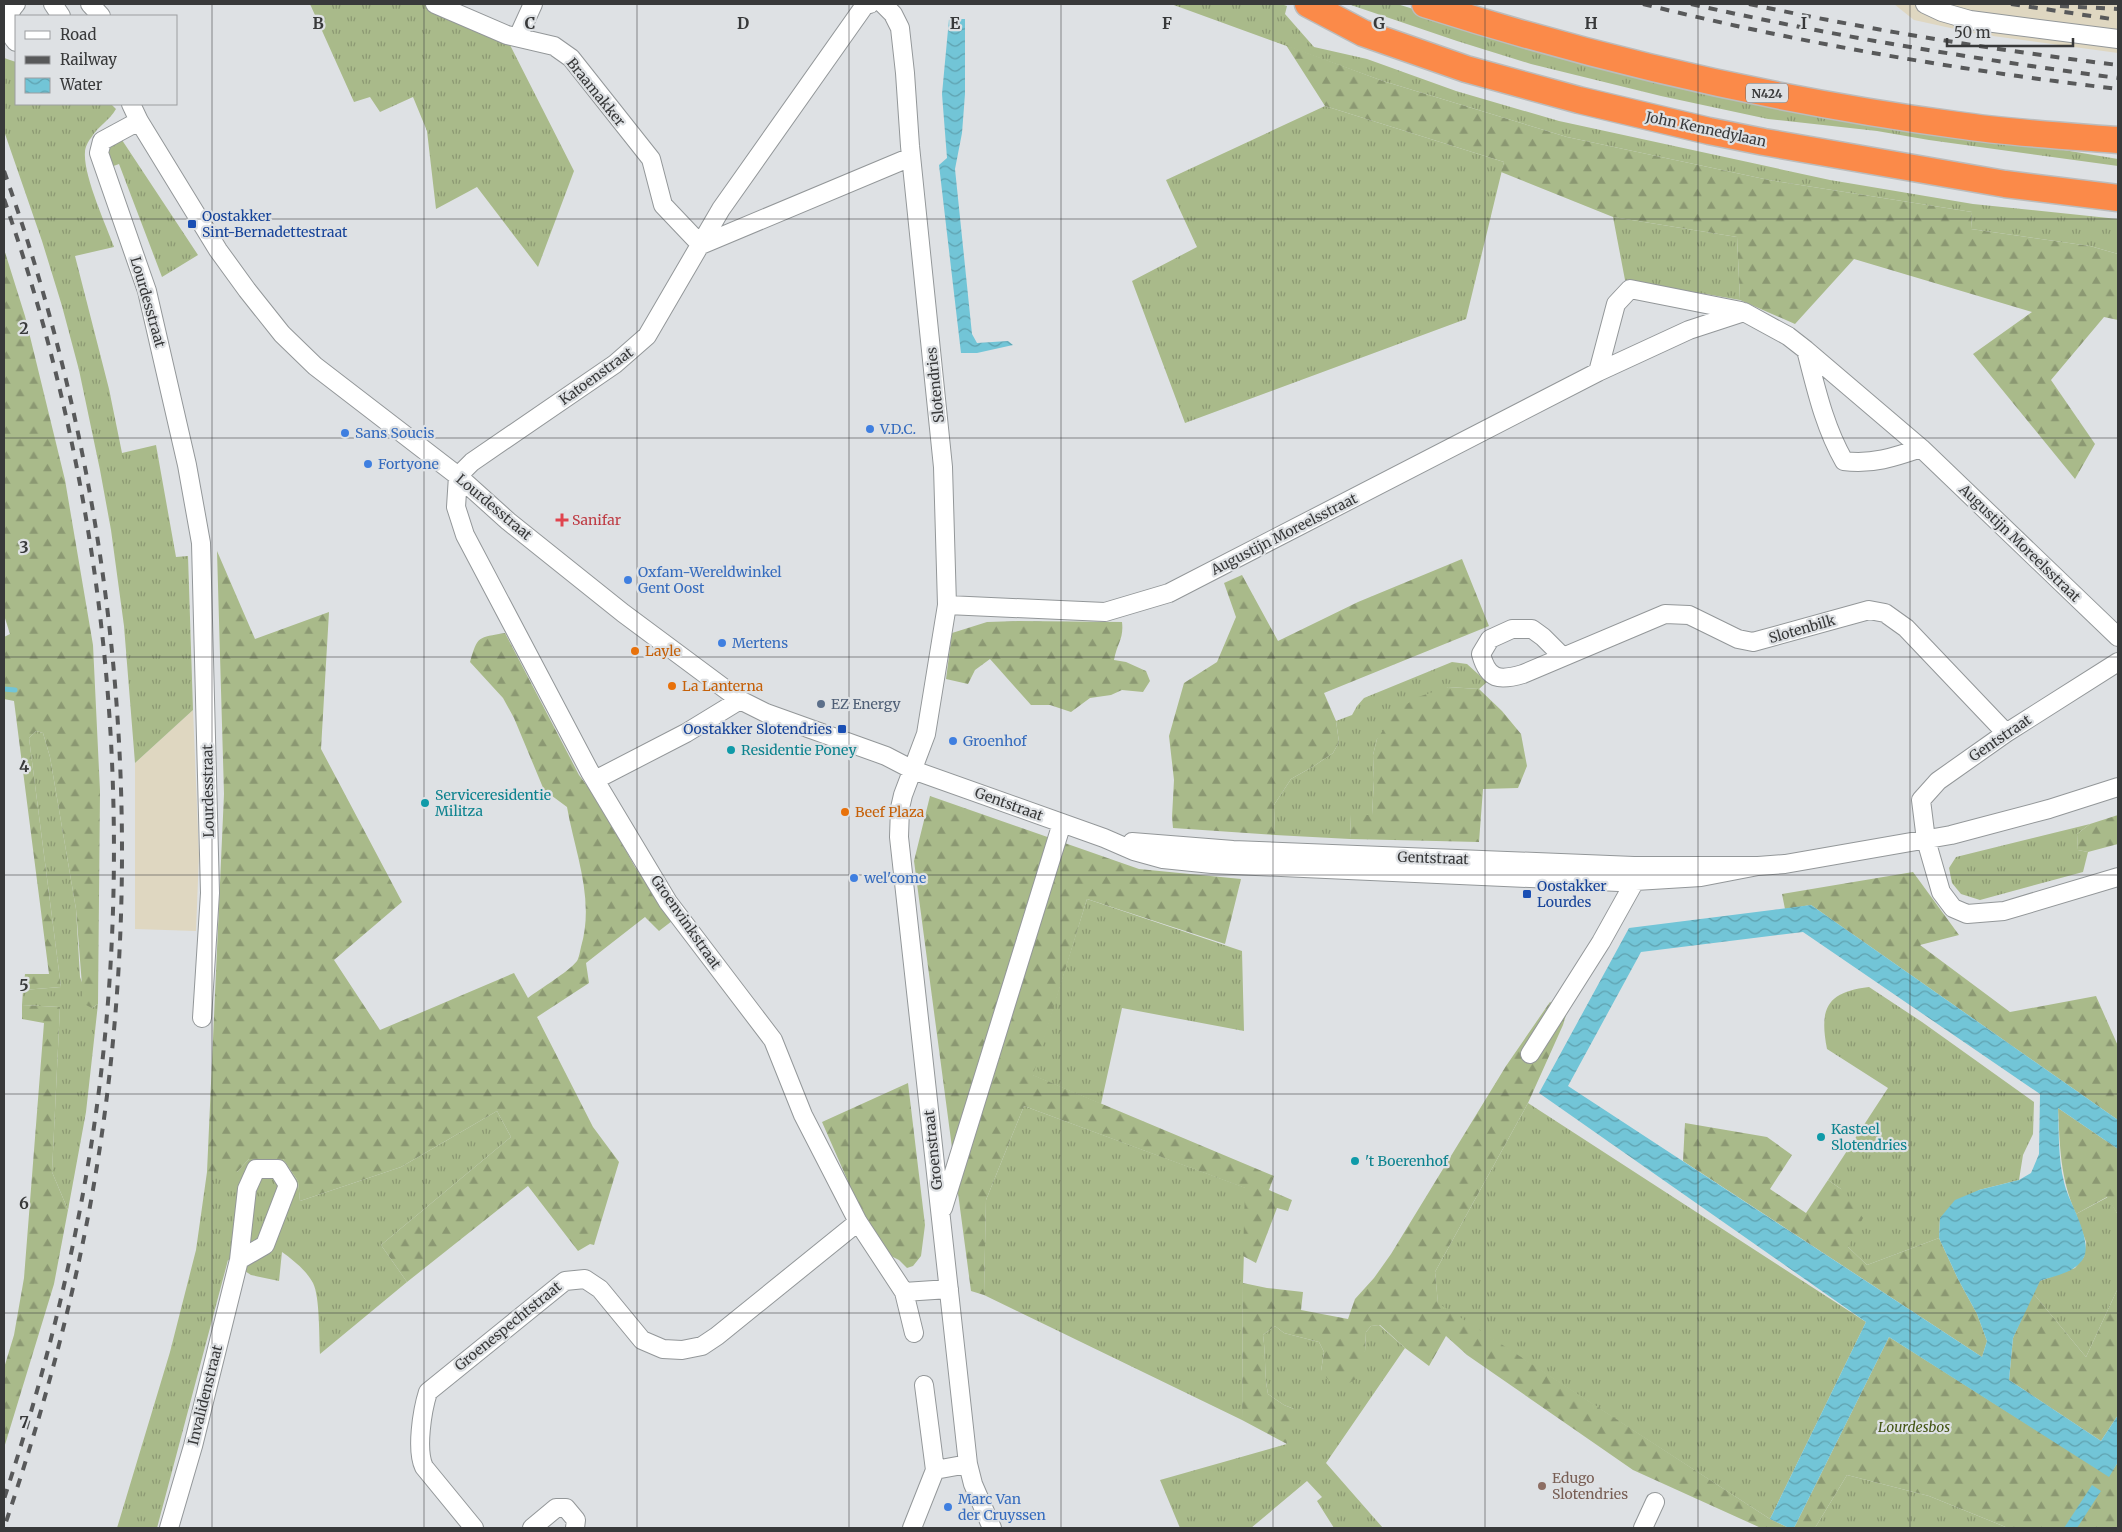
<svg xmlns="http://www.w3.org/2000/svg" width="2122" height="1532" viewBox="0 0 2122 1532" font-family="Merriweather,serif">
<defs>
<pattern id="grass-tufts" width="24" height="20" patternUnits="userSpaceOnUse" patternTransform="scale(1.25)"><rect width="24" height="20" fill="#a9ba8a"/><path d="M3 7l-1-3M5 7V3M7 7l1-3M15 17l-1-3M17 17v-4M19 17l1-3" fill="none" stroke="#8b9872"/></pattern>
<pattern id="forest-firs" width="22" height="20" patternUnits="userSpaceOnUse" patternTransform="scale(1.25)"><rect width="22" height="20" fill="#a9ba8a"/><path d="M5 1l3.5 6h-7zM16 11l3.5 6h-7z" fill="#8b9872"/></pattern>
<pattern id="water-waves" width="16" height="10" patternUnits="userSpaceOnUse" patternTransform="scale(1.25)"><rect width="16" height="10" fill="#72c5d7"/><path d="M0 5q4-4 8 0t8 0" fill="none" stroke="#5fa1af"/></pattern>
</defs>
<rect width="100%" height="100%" fill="#dee1e4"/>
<!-- industrial -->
<path fill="#dfd7c1" d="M 1894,4 L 2118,4 L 2118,53 L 1978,34 L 1914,20 Z
M 193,710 L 199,855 L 196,931 L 135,929 L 135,763 Z"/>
<!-- grass -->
<path fill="url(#grass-tufts)" d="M 310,4 L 426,4 L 510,45 L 574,171 L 538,267 L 477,187 L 436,209 L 427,131 L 413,97 L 380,112 L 370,97 L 354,102 Z
M 1171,4 L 1281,4 L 1287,6 L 1285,14 L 1314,47 L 1367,59 L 1456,91 L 1559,121 L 1830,180 L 1973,204 L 2118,219 L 2118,254 L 2090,246 L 1971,229 L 1972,212 L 1769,180 L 1567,137 L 1383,81 Z
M 1348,4 L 1397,4 L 1506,37 L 2003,140 L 2118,159 L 2118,166 L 1929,140 L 1877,131 L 1768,119 L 1661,96 L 1531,64 L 1457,41 Z
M 4,58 L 16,62 L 16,104 L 111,104 L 116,109 C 109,121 98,126 91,138 C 88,141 85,148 85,152 C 83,175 106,225 114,247 L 75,256 L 109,389 L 122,453 L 156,445 L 176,557 L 188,556 L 193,710 L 135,763 L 124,626 L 111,530 L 100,470 L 79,370 L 62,306 L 42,241 L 4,131 Z
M 1325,106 L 1504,162 L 1466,319 L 1185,423 L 1132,281 L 1197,247 L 1166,180 Z
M 122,140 L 198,255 L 162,277 L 119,164 L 108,168 L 106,154 L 112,145 Z
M 1613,217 L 1737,237 L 1740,300 L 1625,280 Z
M 1452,662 L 1467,664 L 1487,682 L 1479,689 L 1448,687 L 1377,739 L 1373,755 L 1374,780 L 1372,815 L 1351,815 L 1350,839 L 1275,835 L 1274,805 L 1291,779 L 1314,766 L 1333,753 L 1339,742 L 1336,721 L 1352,715 L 1357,706 L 1364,698 Z
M 36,731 L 43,733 L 50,757 L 76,909 L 80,977 L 92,1008 L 98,1004 L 86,1112 L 68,1210 L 52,1172 L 60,1007 L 22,1005 L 23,990 L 61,987 L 29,738 Z
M 2090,824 L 2077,834 L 2078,850 L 2088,852 L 2083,872 L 1980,900 L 1961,894 L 1952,883 L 1949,868 L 1956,857 Z
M 1087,899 L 1242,951 L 1244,1031 L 1122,1008 L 1101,1104 L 1032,1075 Z
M 1869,987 L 1922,1022 L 2034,1102 L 2033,1134 L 2023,1155 L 2019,1180 L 1979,1190 L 1940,1218 L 1939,1238 L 1867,1265 L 1848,1247 L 1841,1189 L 1828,1180 L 1888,1088 L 1827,1049 C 1819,1008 1827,992 1869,987 Z
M 1528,1103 L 1866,1322 L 1770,1519 L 1438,1304 L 1435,1272 Z
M 1024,1106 L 1246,1188 L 1243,1283 L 1242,1420 L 984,1295 L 986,1200 Z
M 497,1111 L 511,1137 L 381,1245 L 407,1282 L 320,1354 C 319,1337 320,1297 313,1283 C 306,1270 293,1260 282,1252 L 279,1281 L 251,1275 L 228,1260 L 157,1528 L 117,1528 L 170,1352 L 196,1250 L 207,1172 L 237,1172 L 249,1159 L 283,1159 L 298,1181 L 300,1201 L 401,1167 Z
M 2108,1197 L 2118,1215 L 2118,1288 L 2086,1357 L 2033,1293 L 2040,1281 L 2075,1268 L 2084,1257 L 2086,1242 L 2076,1214 Z
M 1379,1325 L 1405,1348 L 1326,1463 L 1383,1528 L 1334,1528 L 1317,1501 L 1322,1497 L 1307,1481 L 1251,1528 L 1180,1528 L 1160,1480 L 1287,1444 L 1294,1409 L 1284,1405 L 1268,1394 C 1264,1374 1266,1355 1263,1335 L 1275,1326 L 1284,1333 L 1319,1342 L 1324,1352 L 1321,1371 L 1365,1351 L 1366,1332 L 1371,1326 Z
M 1847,1475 L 1929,1496 L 2008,1528 L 1815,1528 Z"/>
<!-- forest -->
<path fill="url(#forest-firs)" d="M 1286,45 L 1383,81 L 1567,137 L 1769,180 L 1972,212 L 1971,229 L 2090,246 L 2118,254 L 2118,320 L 2104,317 L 2051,380 L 2095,444 L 2075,479 L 1973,354 L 2032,312 L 1854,259 L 1795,324 L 1740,300 L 1737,237 L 1613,217 L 1501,172 L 1504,162 L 1325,106 Z
M 4,249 L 25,316 L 65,480 L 93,645 L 100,791 L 98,1004 L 92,1008 L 84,1004 L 83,998 L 76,909 L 50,757 L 43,733 L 36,731 L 29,738 L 61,987 L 23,990 L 25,974 L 49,974 L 14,701 L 4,699 L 4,637 L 10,634 L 4,615 Z
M 217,551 L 255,639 L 329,612 L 321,749 L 402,902 L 334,960 L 380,1030 L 514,973 L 528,998 C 541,988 567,973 577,961 C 579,958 580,951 581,947 C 595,899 575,853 567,807 L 544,790 L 514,718 L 503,698 L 470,662 C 478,635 478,638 505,633 L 579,775 L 599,802 L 635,867 L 672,921 L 659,931 L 645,917 L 586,963 L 589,983 L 537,1017 L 593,1127 L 619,1162 L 594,1245 L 590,1244 L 578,1251 L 528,1186 L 407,1282 L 381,1245 L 511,1137 L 497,1111 L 401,1167 L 300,1201 L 298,1181 L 283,1159 L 249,1159 L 237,1172 L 207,1172 L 224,794 Z
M 1462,559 L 1489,626 L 1324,693 L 1336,721 L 1339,742 L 1333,753 L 1314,766 L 1291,779 L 1274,805 L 1275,835 L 1173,828 L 1172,817 L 1174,780 L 1169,736 L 1184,683 L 1217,662 L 1236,617 L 1224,583 L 1242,575 L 1278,641 L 1358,602 Z
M 1019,621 L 1122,622 C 1124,639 1117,643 1114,660 L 1126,662 L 1146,671 L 1150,681 L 1143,692 L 1122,690 L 1111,695 L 1090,698 L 1071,712 L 1050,705 L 1031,705 L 990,659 L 975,670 L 968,684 L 946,679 L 952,633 L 987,622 Z
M 1448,687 L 1479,689 L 1502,711 L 1521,734 L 1527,766 L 1518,788 L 1483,789 L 1479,842 L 1350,839 L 1351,815 L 1372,815 L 1374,781 L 1373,755 L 1377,739 L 1395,713 L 1415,698 Z
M 930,796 L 1139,869 L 1241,879 L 1225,944 L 1087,899 L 1033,1075 L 1274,1176 L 1269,1190 L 1292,1200 L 1288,1211 L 1277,1208 L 1256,1263 L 1243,1256 L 1245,1188 L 1024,1106 L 986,1200 L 984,1295 L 971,1291 L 914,861 Z
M 2118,815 L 2118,844 L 2088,852 L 2078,850 L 2077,834 L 2090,824 Z
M 1913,872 L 1959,935 L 1920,945 L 2010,1012 L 2096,996 L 2118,1046 L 2118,1120 L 1811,905 L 1785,909 L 1782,894 Z
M 1550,1002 L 1567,1012 L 1563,1025 L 1528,1103 L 1435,1272 L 1438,1303 L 1770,1519 L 1789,1528 L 1761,1528 L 1633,1470 L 1467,1355 L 1446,1336 L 1429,1366 L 1405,1348 L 1380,1325 L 1371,1326 L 1366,1332 L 1365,1351 L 1359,1377 L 1343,1387 L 1330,1382 L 1321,1371 L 1324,1352 L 1319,1342 L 1284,1333 L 1275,1326 L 1263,1335 C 1266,1355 1264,1374 1268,1394 L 1284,1405 L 1294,1409 L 1295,1423 L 1287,1444 L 1242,1420 L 1243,1283 L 1267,1288 L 1303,1292 L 1301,1310 L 1348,1319 L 1355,1299 L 1374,1278 L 1391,1254 L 1506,1066 Z
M 22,1005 L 60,1007 L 52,1172 L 68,1210 L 54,1284 L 4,1448 L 4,1368 L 14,1335 L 24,1278 L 44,1023 L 22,1019 Z
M 908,1083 L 925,1225 L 921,1256 L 913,1266 L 907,1268 L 899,1260 L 889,1255 L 858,1204 L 822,1122 Z
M 2058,1108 L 2118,1149 L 2118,1215 L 2107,1197 L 2076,1214 C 2060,1177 2060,1148 2058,1108 Z
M 1685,1123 L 1767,1137 L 1792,1155 L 1770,1189 L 1806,1213 L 1828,1180 L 1841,1189 L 1863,1218 L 1848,1247 L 1867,1265 L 1939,1238 L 1958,1279 L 1977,1314 L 1987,1341 L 1982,1357 L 1683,1161 Z
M 2118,1288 L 2118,1415 L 2101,1441 L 2009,1380 L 2013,1338 L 2033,1293 L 2086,1357 Z
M 1889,1337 L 2109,1476 L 2118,1462 L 2118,1528 L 2008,1528 L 1929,1496 L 1847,1475 L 1815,1528 L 1794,1528 Z"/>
<!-- water -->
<path fill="url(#water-waves)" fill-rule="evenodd" d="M 949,19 L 965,19 L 965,94 L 962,133 L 955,169 L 972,334 L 977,343 L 1008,341 L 1013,345 L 977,353 L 961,353 L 939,165 L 947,158 L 942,94 Z
M 1811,905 L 2118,1120 L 2118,1149 L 2058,1108 C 2059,1132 2058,1158 2064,1182 C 2068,1202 2094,1240 2083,1259 C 2073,1274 2055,1275 2040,1281 L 2013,1338 L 2009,1380 L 2101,1441 L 2118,1415 L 2118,1462 L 2109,1477 L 1889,1337 L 1794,1528 L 1789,1528 L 1770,1519 L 1866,1322 L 1539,1093 L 1629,928 ZM 1803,932 L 2040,1094 L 2039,1154 L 2031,1173 L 2019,1180 L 1979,1190 L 1955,1200 L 1940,1218 L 1939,1238 L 1958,1279 L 1977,1314 L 1987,1341 L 1982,1357 L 1568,1086 L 1641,952 Z
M 2092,1485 L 2101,1491 L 2077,1528 L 2064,1528 Z"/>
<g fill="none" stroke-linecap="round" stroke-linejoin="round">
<!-- stream -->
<path stroke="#72c5d7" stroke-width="5" d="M 4,689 L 15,690"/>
<!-- minor casing -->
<g stroke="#939799" stroke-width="20">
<path id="minor" d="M 16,4 C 6,14 6,31 16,42
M 53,4 L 61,16
M 90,4 L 101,16
M 435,4 L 507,35 L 554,46 L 571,58 L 651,159 L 663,205 L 701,245 L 911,157
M 883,4 L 893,14 L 900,28 L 905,73 L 910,146 L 943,467 L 947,605 L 926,734 L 903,795 L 900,808 L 899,837 L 968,1464 L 973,1484 L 992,1528
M 1925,4 L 1942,12 L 1970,20 L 2118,39
M 518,37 L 533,4
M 131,104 L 139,121 L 218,250 L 247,290 L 282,334 L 315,366 L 458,476 L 508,521 L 623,613 L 740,700 L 766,713 L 886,756 L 913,770 L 1104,838 L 1134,851 L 1163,859 L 1212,864 L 1619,882 L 1701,877 L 1758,866
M 139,121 L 102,141 L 99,153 L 147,291 L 187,465 L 201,543 L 210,893 L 202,1018
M 1806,350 C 1816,388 1824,426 1844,461 C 1871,465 1895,457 1921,448
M 1598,372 L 1616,304 L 1630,289 L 1741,311
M 458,476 L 456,507 L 465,535 L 590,772 L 668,902 L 773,1040 L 803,1115 L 858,1222 L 904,1292 L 914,1333
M 458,476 L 472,462 L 615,364 L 647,336 L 721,209 L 865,5 L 870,4
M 947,605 L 1105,612 L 1169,593 L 1598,372 L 1689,330 L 1744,312 L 1788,336 L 1806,350 L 1921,448 L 2118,637
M 1563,657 L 1543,637 L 1532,629 L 1512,629 L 1490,639 L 1481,654 C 1488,680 1499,681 1523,674 L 1665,614 L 1689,615 L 1738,639 L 1753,642 L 1869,610 L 1885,613 L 1906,628 L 2006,733
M 2118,662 L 2006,733 L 1938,781 L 1921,800 L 1926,840 L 1941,892 L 1953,908 L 1967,914 L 2004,911 L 2118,877
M 595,780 L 686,733 L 740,700
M 1132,842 L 1233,850 L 1634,866 L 1758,866 L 1785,864 L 1951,835 L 2049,809 L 2118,787
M 1530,1054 L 1601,942 L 1635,881 L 1634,872
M 943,1208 L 1062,823
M 904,1292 L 949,1289
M 935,1470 L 968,1464
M 169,1528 L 193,1446 L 239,1260 L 247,1189 L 256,1169 L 278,1169 L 288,1185 L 265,1245 L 239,1260
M 474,1528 L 424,1467 C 416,1450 422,1411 428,1392 L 565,1281 L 585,1279 L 600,1289 L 642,1340 L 663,1349 L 682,1350 L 702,1346 L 717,1336 L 858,1222
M 532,1528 L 556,1508 L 566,1508 L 576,1520 L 575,1528
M 912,1528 L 935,1470 L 924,1385
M 1643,1528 L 1655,1502"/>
</g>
<!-- highway casing -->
<g stroke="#bbbcbc" stroke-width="29">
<path id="highway" d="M 1308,4 L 1363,33 L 1466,69 L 1579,100 L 1709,131 L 1764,142 L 2005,184 L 2118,198
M 1425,4 C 1596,59 1778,101 1957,125 C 2010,133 2065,136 2118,140"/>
</g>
<!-- minor -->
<use href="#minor" stroke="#fff" stroke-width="18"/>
<!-- highway -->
<use href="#highway" stroke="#fb8a49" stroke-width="26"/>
<!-- rail -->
<path stroke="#58595a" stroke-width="4" stroke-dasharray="9 9" stroke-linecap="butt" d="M 1643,4 C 1799,43 1958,70 2118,89
M 1691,4 C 1832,36 1974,59 2118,78
M 1749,4 C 1871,30 1994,50 2118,65
M 2011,4 L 2118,20
M 2060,6 L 2118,9
M 4,171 C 118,491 151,837 96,1172 C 76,1293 43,1412 4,1528
M 4,199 C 104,485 137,797 98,1098 C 80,1235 47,1368 4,1499"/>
</g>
<!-- grid -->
<path fill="none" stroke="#38393a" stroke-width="1" stroke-opacity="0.55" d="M 212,4 L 212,1528M 424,4 L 424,1528M 637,4 L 637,1528M 849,4 L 849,1528M 1061,4 L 1061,1528M 1273,4 L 1273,1528M 1485,4 L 1485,1528M 1698,4 L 1698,1528M 1910,4 L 1910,1528M 4,219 L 2118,219M 4,438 L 2118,438M 4,657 L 2118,657M 4,875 L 2118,875M 4,1094 L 2118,1094M 4,1313 L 2118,1313"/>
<!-- markers -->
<g fill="#1a4fb4" stroke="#dee1e4" stroke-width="2">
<rect x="187" y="219" width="10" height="10" rx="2.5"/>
<rect x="837" y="724" width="10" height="10" rx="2.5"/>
<rect x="1522" y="889" width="10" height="10" rx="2.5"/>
</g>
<g fill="#3f7fe0" stroke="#dee1e4" stroke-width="2">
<circle cx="870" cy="429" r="5"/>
<circle cx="345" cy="433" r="5"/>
<circle cx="368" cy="464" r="5"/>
<circle cx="628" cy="580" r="5"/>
<circle cx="722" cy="643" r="5"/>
<circle cx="953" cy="741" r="5"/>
<circle cx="854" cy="878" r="5"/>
<circle cx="948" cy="1507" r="5"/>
</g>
<path fill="#e0444e" stroke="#dee1e4" stroke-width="2" d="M559.5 512.5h5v5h5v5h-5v5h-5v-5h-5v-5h5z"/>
<g fill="#e8710a" stroke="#dee1e4" stroke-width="2">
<circle cx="635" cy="651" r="5"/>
<circle cx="672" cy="686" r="5"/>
<circle cx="845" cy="812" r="5"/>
</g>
<circle fill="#5c6f8a" stroke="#dee1e4" stroke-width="2" cx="821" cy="704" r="5"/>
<g fill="#0f9aa8" stroke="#dee1e4" stroke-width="2">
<circle cx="731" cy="750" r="5"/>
<circle cx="425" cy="803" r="5"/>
<circle cx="1821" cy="1137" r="5"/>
<circle cx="1355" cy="1161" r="5"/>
</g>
<circle fill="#8d6e63" stroke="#dee1e4" stroke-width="2" cx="1542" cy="1486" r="5"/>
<g text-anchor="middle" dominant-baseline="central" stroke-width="4.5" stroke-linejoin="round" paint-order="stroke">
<!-- shield labels -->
<rect fill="#dee1e4" stroke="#6a6b6d" stroke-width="1" x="1746" y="83.5" width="42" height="19" rx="4"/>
<g font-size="12" font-weight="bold" fill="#38393a">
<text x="1767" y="93">N424</text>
</g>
<!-- street labels -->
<g font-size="14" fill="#38393a" stroke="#dee1e4">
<text transform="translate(596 92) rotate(51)">Braamakker</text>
<text transform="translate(1706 129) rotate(12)">John Kennedylaan</text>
<text transform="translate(148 302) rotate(74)">Lourdesstraat</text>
<text transform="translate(596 376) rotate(-36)">Katoenstraat</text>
<text transform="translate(935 385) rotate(-96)">Slotendries</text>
<text transform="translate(494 507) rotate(40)">Lourdesstraat</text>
<text transform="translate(1284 534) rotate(-27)">Augustijn Moreelsstraat</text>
<text transform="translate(2020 543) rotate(44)">Augustijn Moreelsstraat</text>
<text transform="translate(1802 629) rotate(-16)">Slotenbilk</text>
<text transform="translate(2000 738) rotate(-34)">Gentstraat</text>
<text transform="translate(208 791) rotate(-91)">Lourdesstraat</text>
<text transform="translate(1009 804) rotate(20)">Gentstraat</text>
<text transform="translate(1433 858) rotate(2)">Gentstraat</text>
<text transform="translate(686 922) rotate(55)">Groenvinkstraat</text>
<text transform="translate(933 1150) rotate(-96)">Groenstraat</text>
<text transform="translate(508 1326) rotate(-39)">Groenespechtstraat</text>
<text transform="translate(205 1395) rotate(-76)">Invalidenstraat</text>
</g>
<!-- transit labels -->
<g font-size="14" fill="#164399" stroke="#dee1e4" text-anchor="start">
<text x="202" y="216">Oostakker<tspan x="202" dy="16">Sint-Bernadettestraat</tspan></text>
<text x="832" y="729" text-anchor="end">Oostakker Slotendries</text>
<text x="1537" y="886">Oostakker<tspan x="1537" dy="16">Lourdes</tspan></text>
</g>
<!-- shop labels -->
<g font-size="14" fill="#366cbe" stroke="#dee1e4" text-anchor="start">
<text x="880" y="429">V.D.C.</text>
<text x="355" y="433">Sans Soucis</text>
<text x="378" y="464">Fortyone</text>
<text x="638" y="572">Oxfam-Wereldwinkel<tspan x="638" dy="16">Gent Oost</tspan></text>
<text x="732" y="643">Mertens</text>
<text x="963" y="741">Groenhof</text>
<text x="864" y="878">wel'come</text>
<text x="958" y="1499">Marc Van<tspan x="958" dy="16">der Cruyssen</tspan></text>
</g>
<!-- health labels -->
<g font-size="14" fill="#be3a42" stroke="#dee1e4" text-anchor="start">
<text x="572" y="520">Sanifar</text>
</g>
<!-- food labels -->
<g font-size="14" fill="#c56008" stroke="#dee1e4" text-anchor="start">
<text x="645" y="651">Layle</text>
<text x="682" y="686">La Lanterna</text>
<text x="855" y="812">Beef Plaza</text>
</g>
<!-- service labels -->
<g font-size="14" fill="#4e5e75" stroke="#dee1e4" text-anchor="start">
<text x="831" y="704">EZ Energy</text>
</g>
<!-- culture labels -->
<g font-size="14" fill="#0d838f" stroke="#dee1e4" text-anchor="start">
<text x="741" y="750">Residentie Poney</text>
<text x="435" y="795">Serviceresidentie<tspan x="435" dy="16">Militza</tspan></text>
<text x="1831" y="1129">Kasteel<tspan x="1831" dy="16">Slotendries</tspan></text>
<text x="1365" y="1161">'t Boerenhof</text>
</g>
<!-- park labels -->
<g font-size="14" font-style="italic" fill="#435514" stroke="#dee1e4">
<text x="1914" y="1427">Lourdesbos</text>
</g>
<!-- education labels -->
<g font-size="14" fill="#785e54" stroke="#dee1e4" text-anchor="start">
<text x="1552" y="1478">Edugo<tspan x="1552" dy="16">Slotendries</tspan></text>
</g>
</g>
<g font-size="16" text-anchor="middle" font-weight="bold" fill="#38393a" stroke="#dee1e4" stroke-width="4.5" stroke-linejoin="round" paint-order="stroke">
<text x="318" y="29">B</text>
<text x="530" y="29">C</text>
<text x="743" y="29">D</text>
<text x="955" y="29">E</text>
<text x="1167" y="29">F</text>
<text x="1379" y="29">G</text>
<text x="1591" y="29">H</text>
<text x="1804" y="29">I</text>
<text x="24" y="334">2</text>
<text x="24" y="553">3</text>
<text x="24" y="772">4</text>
<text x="24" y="991">5</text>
<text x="24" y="1209">6</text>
<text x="24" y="1428">7</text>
</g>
<!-- border -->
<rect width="2122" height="1532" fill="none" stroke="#38393a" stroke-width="10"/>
<!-- legend -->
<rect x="15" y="15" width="162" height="90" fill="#dee1e4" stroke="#9c9ea0"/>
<rect x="25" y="31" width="25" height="8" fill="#ffffff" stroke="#9c9ea0"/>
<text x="60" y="40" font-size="15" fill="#38393a">Road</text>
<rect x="25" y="56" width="25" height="8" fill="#58595a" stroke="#9c9ea0"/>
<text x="60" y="65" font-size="15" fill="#38393a">Railway</text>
<rect x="25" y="78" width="25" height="15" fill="url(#water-waves)" stroke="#9c9ea0"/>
<text x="60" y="90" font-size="15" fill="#38393a">Water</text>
<!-- scale -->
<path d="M1947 38v8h126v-8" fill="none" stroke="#38393a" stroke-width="2.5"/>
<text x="1954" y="38" font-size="15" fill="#38393a" stroke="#dee1e4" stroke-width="4" paint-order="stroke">50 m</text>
</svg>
